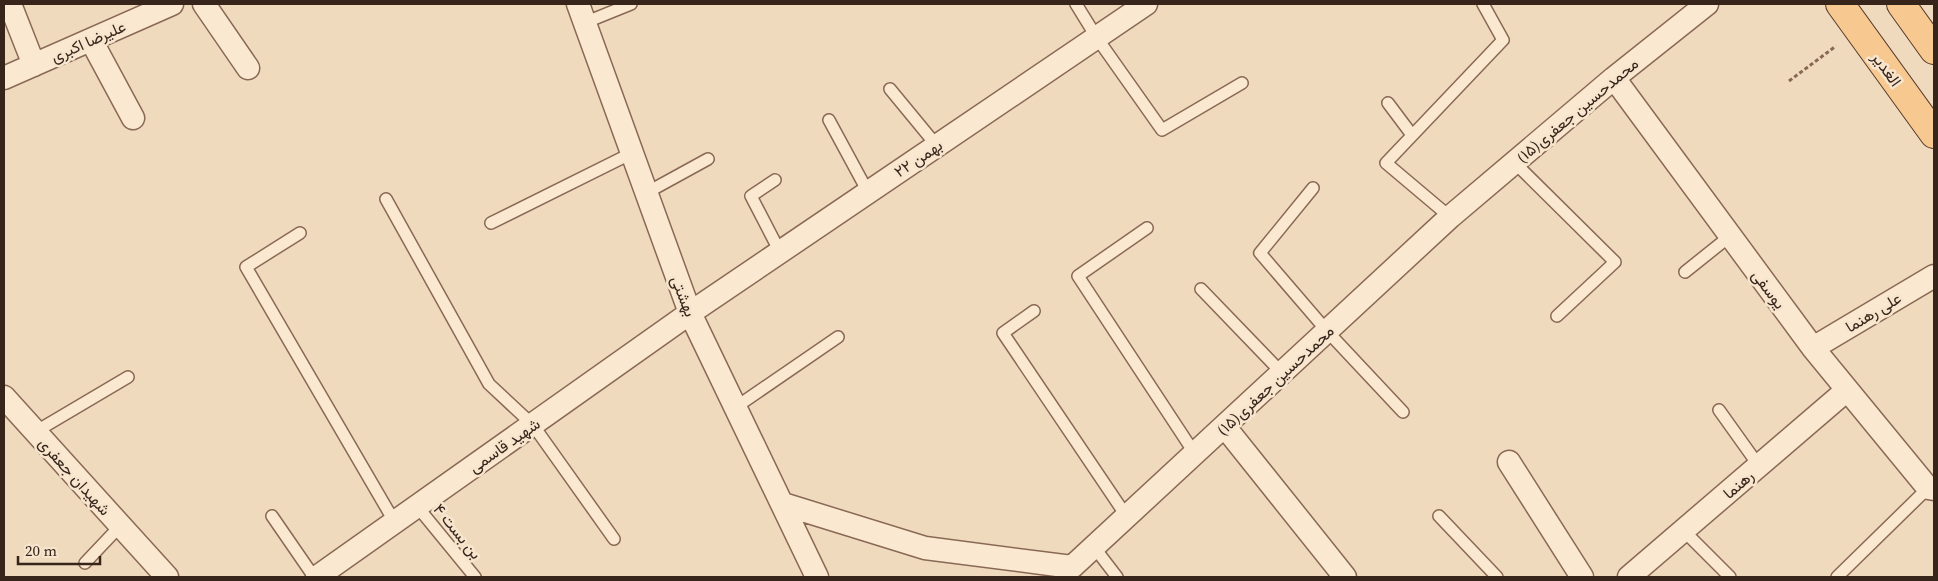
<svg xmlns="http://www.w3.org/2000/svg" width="1938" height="581" viewBox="0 0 1938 581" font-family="'Source Serif 4',Vazirmatn,serif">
<rect width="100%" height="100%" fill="#f0dabd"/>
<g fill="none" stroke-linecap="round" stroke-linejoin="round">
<!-- lane casing -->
<g stroke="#896955" stroke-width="14">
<path id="lane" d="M 1076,4 L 1097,38 L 1162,130 L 1242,83
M 584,23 L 631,4
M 890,89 L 937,146
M 1388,103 L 1412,135
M 829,120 L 868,192
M 1514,162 L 1615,262 L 1557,316
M 775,180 L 751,196 L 780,252
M 1313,188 L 1260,253 L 1327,331 L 1403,412
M 646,193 L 708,159
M 386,199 L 489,384 L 533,425 L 614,539
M 1450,217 L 1386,163 L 1503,40 L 1483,4
M 491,223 L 632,153
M 1147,228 L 1078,276 L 1195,454
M 300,233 L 246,267 L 394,521
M 1685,272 L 1730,236
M 1201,289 L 1282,373
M 1034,311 L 1003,333 L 1127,517
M 736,407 L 838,337
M 1719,410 L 1759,466
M 35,432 L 128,377
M 416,505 L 475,577
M 272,516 L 314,577
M 1439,516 L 1497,577
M 1684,531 L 1730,577
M 1094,547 L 1117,577
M 85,563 L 120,526
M 1837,577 L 1928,488"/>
</g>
<!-- street casing -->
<g stroke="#896955" stroke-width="25">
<path id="street" d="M 10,4 L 34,65
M 204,4 L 248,68
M 578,4 L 690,313 L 817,577
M 91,40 L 133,118
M 4,78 L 172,4
M 1614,78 L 1813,348 L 1928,488 L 1934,489
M 1813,348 L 1934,276
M 4,397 L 167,577
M 1225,427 L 1345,577
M 1509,462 L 1582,577
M 783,504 L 925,548 L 1072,567 L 1450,217 L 1614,78 L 1707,4
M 317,577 L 690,313 L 1146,4
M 1629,577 L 1847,390"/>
</g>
<!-- primary casing -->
<g stroke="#56382a" stroke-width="30">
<path id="primary" d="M 1840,4 L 1934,134
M 1901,4 L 1934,50"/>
</g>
<!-- path -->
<path stroke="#896955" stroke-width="3" stroke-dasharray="4 2.5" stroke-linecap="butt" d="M 1789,81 L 1836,46"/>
<!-- lane -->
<use href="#lane" stroke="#fbe8d0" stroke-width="11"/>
<!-- street -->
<use href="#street" stroke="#fbe8d0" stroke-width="22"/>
<!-- primary -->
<use href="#primary" stroke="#f7c991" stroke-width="28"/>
</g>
<g text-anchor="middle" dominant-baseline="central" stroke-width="5" stroke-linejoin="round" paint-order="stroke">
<!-- street labels -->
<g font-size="16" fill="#37251b" stroke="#f7e5cd">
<text transform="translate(88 41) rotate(-24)">علیرضا اکبری</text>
<text transform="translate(1887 69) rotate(54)">الغدیر</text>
<text transform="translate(1577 110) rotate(-40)">محمدحسین جعفری(۱۵)</text>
<text transform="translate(918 158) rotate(-34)">۲۲ بهمن</text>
<text transform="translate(1769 289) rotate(53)">یوسفی</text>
<text transform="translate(684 296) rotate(69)">بهشتی</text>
<text transform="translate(1873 312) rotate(-31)">علی رهنما</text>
<text transform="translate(1275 380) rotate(-43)">محمدحسین جعفری(۱۵)</text>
<text transform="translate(504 445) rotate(-35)">شهید قاسمی</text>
<text transform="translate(75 476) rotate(48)">شهیدان جعفری</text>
<text transform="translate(1738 484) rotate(-41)">رهنما</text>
<text transform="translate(458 531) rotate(51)">بن بست ۴</text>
</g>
</g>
<!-- border -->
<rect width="1938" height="581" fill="none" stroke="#37251b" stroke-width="10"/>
<!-- scale -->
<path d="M18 556v8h82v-8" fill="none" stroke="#37251b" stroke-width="2.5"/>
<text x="25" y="556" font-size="15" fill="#37251b" stroke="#f7e5cd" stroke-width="4" paint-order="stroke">20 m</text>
</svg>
